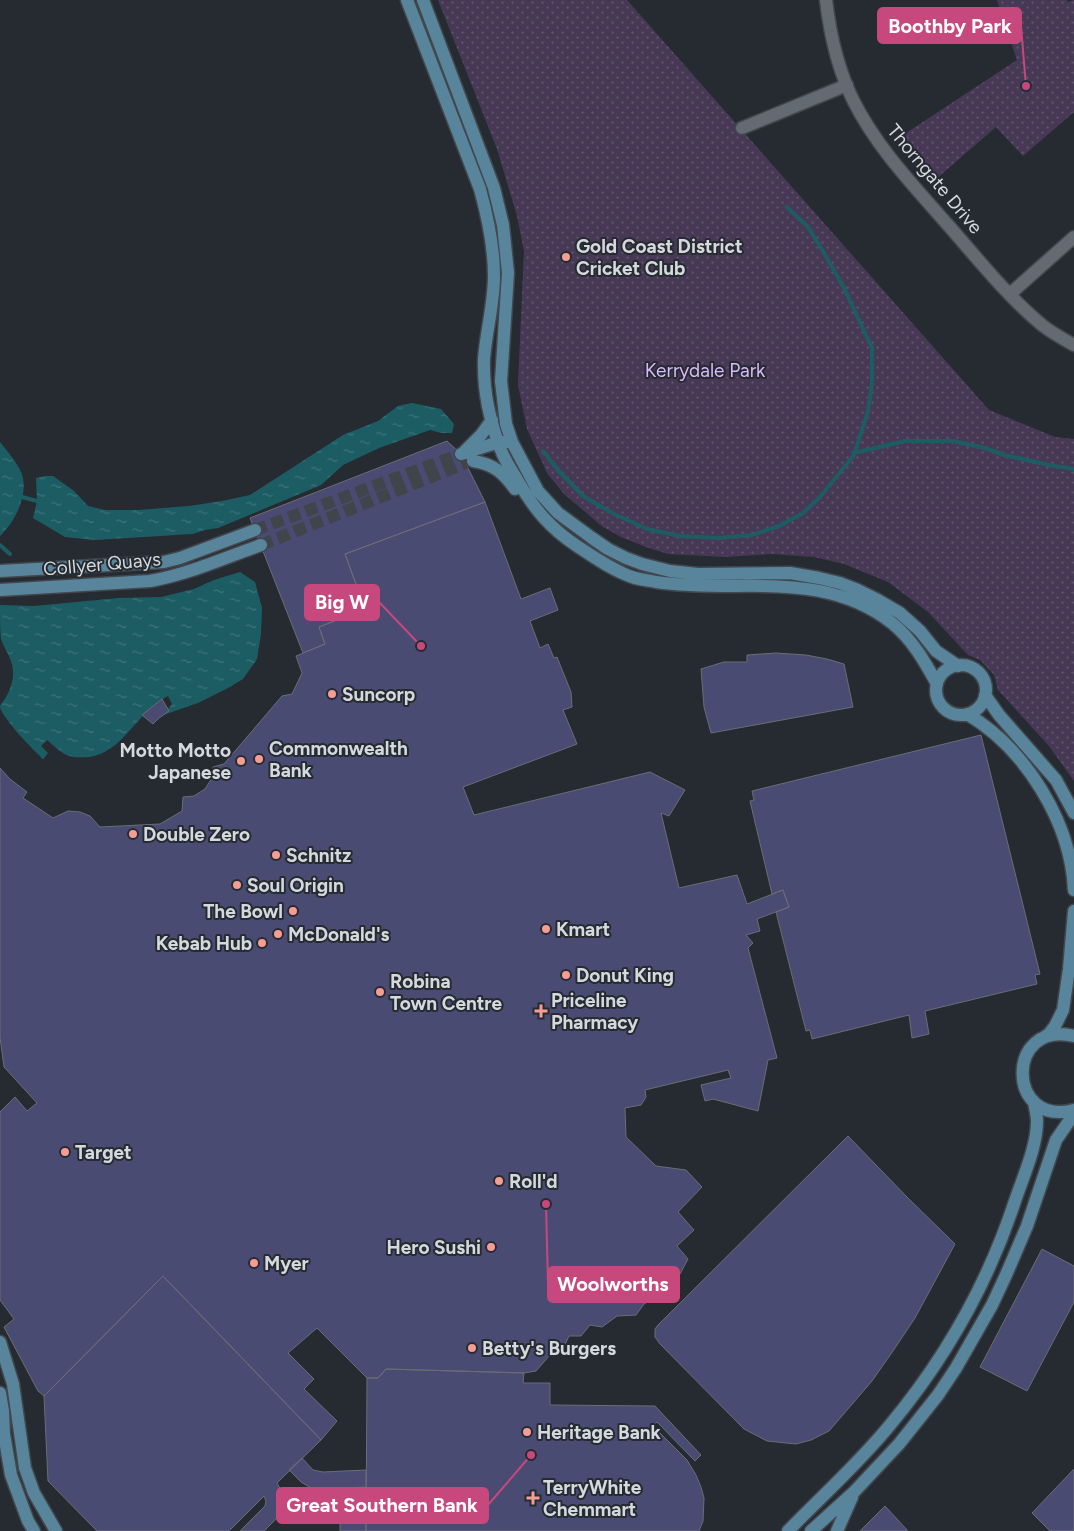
<svg xmlns="http://www.w3.org/2000/svg" width="1074" height="1531" viewBox="0 0 1074 1531" font-family="Figtree,sans-serif">
<defs>
<pattern id="park-dots" width="8" height="8" patternUnits="userSpaceOnUse" patternTransform="scale(1.25)"><rect width="8" height="8" fill="#473955"/><path d="M2 2h.1M6 6h.1" fill="none" stroke="#61556d" stroke-width="1.8" stroke-linecap="round"/></pattern>
<pattern id="water-ripples" width="26" height="14" patternUnits="userSpaceOnUse" patternTransform="scale(1.25)"><rect width="26" height="14" fill="#1c5d64"/><path d="M2 4q2-2 4 0t4 0M15 11q2-2 4 0t4 0" fill="none" stroke="#3c747a"/></pattern>
</defs>
<rect width="100%" height="100%" fill="#262b32"/>
<!-- park -->
<path fill="url(#park-dots)" d="M 438,0 L 627,0 L 989,410 L 1055,437 L 1074,439 L 1074,781 L 1049,746 L 998,690 L 994,675 L 980,660 L 968,655 L 928,612 L 888,582 L 844,564 L 814,557 L 772,554 L 725,557 L 668,554 L 646,547 L 621,537 L 603,527 L 564,494 L 547,473 L 527,429 L 518,385 L 524,251 L 517,216 L 497,149 Z
M 997,0 L 1067,0 L 1068,2 L 1074,0 L 1074,112 L 1023,156 L 996,127 L 936,179 L 900,137 L 1017,60 Z"/>
<!-- water -->
<path fill="url(#water-ripples)" d="M 412,403 L 441,409 L 454,424 L 452,433 L 441,433 L 430,430 L 379,448 L 343,465 L 321,485 L 218,528 L 205,530 L 192,534 L 95,540 L 65,537 L 33,518 L 37,501 L 36,478 L 45,476 L 53,476 L 74,491 L 88,506 L 105,510 L 139,510 L 189,506 L 222,501 L 250,495 L 343,435 L 378,421 L 398,406 Z
M 0,442 C 7,451 16,461 21,472 C 30,493 15,522 0,536 Z
M 240,572 L 255,582 L 262,608 L 261,634 L 257,659 L 243,679 L 228,688 L 198,703 L 163,715 L 172,704 L 168,696 C 138,710 123,753 89,757 C 82,757 76,758 69,756 C 61,753 53,745 47,740 L 41,746 L 48,753 L 43,759 C 35,752 0,716 0,706 C 1,703 5,700 6,697 C 10,690 14,679 13,671 C 12,657 5,651 1,639 C 0,631 0,613 0,605 L 34,606 L 119,598 L 161,597 L 194,589 L 214,580 Z"/>
<g fill="none" stroke-linecap="round" stroke-linejoin="round">
<!-- stream -->
<path stroke="#1c5d64" stroke-width="4" d="M 543,451 L 558,470 L 583,496 L 614,514 L 647,529 L 680,536 L 718,538 L 752,535 L 779,526 L 803,513 L 820,497 L 854,455 L 868,411 L 872,383 L 872,348 L 844,288 L 824,253 L 808,227 L 787,207
M 854,453 L 905,441 L 953,441 L 985,448 L 1004,455 L 1049,465 L 1074,469
M 22,497 L 37,501
M 0,545 L 10,554"/>
</g>
<!-- building -->
<path fill="#4a4b73" stroke="#6b6c75" d="M 447,441 L 461,454 L 485,502 L 345,554 L 365,609 L 319,627 L 325,644 L 303,653 L 250,518 Z
M 485,502 L 521,599 L 550,588 L 558,610 L 530,621 L 540,648 L 548,644 L 554,658 L 557,657 L 571,692 L 572,707 L 563,710 L 577,744 L 463,787 L 474,815 L 650,772 L 685,790 L 669,816 L 661,813 L 679,888 L 737,875 L 747,904 L 783,890 L 789,907 L 757,919 L 760,931 L 746,935 L 753,943 L 748,948 L 777,1058 L 768,1060 L 758,1111 L 713,1099 L 705,1101 L 701,1085 L 731,1078 L 728,1070 L 645,1090 L 646,1097 L 641,1105 L 625,1108 L 626,1137 L 656,1166 L 686,1170 L 702,1187 L 678,1212 L 694,1230 L 677,1246 L 688,1259 L 680,1274 L 668,1281 L 659,1295 L 644,1304 L 636,1315 L 617,1316 L 602,1327 L 590,1325 L 581,1336 L 569,1336 L 562,1351 L 549,1356 L 536,1371 L 524,1373 L 386,1369 L 378,1378 L 367,1378 L 317,1328 L 288,1353 L 314,1379 L 304,1389 L 337,1421 L 321,1440 L 163,1276 L 44,1396 L 38,1391 L 4,1327 L 14,1319 L 0,1300 L 0,1112 L 15,1097 L 27,1111 L 37,1103 L 4,1067 L 0,1037 L 0,768 L 10,779 L 27,792 L 23,798 L 53,818 L 68,811 L 80,812 L 90,816 L 100,827 L 160,824 L 182,811 L 183,797 L 194,796 L 205,789 L 212,778 L 213,767 L 224,764 L 282,696 L 292,694 L 302,673 L 296,656 L 325,644 L 319,627 L 365,609 L 345,554 Z
M 776,653 L 806,655 L 827,659 L 844,664 L 853,707 L 711,733 L 704,707 L 701,669 L 724,662 L 747,662 L 747,655 Z
M 162,699 L 169,711 L 159,718 L 153,724 L 142,715 Z
M 981,735 L 1040,974 L 1035,975 L 1037,984 L 925,1011 L 929,1034 L 912,1038 L 909,1015 L 812,1039 L 810,1030 L 806,1031 L 776,912 L 789,907 L 783,890 L 772,894 L 750,801 L 754,800 L 752,791 Z
M 848,1136 L 907,1197 L 955,1244 L 915,1318 L 893,1351 L 872,1381 L 829,1431 L 811,1440 L 796,1444 L 767,1441 L 744,1429 L 660,1344 L 655,1337 L 655,1329 L 658,1325 Z
M 1042,1249 L 1074,1266 L 1074,1302 L 1027,1391 L 980,1367 Z
M 163,1276 L 321,1440 L 277,1483 L 282,1492 L 284,1499 L 283,1505 L 277,1518 L 264,1531 L 240,1531 L 265,1506 L 266,1501 L 264,1496 L 229,1531 L 97,1531 L 48,1481 L 44,1396 Z
M 386,1369 L 524,1373 L 523,1383 L 550,1383 L 550,1405 L 655,1406 L 701,1455 L 695,1461 L 657,1422 L 653,1426 L 687,1460 L 696,1475 L 701,1487 L 704,1498 L 703,1521 L 699,1531 L 366,1531 L 367,1378 L 378,1378 Z
M 302,1458 L 313,1470 L 323,1472 L 366,1470 L 366,1487 L 324,1489 L 311,1488 L 301,1482 L 289,1470 Z
M 1074,1469 L 1074,1531 L 1050,1531 L 1032,1513 Z
M 340,1505 L 366,1505 L 366,1531 L 340,1531 Z
M 885,1506 L 908,1531 L 860,1531 Z"/>
<g fill="none" stroke-linecap="round" stroke-linejoin="round">
<!-- secondary-tunnel -->
<path stroke="#40454c" stroke-width="12" stroke-dasharray="12 6" stroke-linecap="butt" d="M 255,530 L 461,454
M 261,545 L 466,463"/>
<!-- street casing -->
<g stroke="#42474d" stroke-width="15">
<path id="street" d="M 826,0 C 830,35 838,70 854,102 C 878,149 914,186 948,225 C 978,259 1007,296 1042,325 C 1052,333 1063,339 1074,345
M 742,128 L 847,85
M 1010,294 L 1074,237"/>
</g>
<!-- secondary casing -->
<g stroke="#42474d" stroke-width="15">
<path id="secondary" d="M 407,0 L 480,189 C 488,218 494,246 494,276 C 494,304 486,332 484,359 C 483,390 490,422 501,450 C 505,461 512,471 518,481 C 534,509 550,528 577,546 C 594,557 612,570 632,577 C 640,580 648,580 656,582 C 683,586 709,586 736,586 C 792,585 846,587 892,623 C 912,639 925,662 937,684
M 423,0 L 494,188 L 503,225 L 508,273 L 501,381 L 506,424 L 512,442 L 538,491 L 558,513 L 592,538 L 608,549 L 626,558 L 642,564 L 670,571 L 698,574 L 790,573 L 819,578 L 840,583 L 858,590 L 876,599 L 900,613 L 920,631 L 936,651 L 958,666
M 465,451 L 481,435 L 492,420
M 461,454 L 499,442 L 507,442
M 473,461 C 493,464 503,472 515,489
M 0,571 L 164,562 L 180,558 L 255,530
M 0,590 L 150,581 C 189,574 224,558 261,545
M936 690a25 25 0 1 1 50 0a25 25 0 1 1-50 0Z
M 985,695 L 999,715 L 1056,780 L 1074,813
M 967,714 C 1025,748 1071,822 1074,890
M 1074,1036 C 1005,1019 1006,1128 1074,1110
M 1043,1038 L 1049,1034 L 1055,1026 L 1063,1010 L 1069,969 L 1074,911
M 0,1342 L 13,1384 L 25,1468 L 34,1493 L 56,1531
M 0,1393 L 3,1411 L 4,1434 L 11,1475 L 28,1521 L 34,1531
M 788,1531 C 822,1496 859,1463 890,1425 C 945,1359 988,1283 1015,1201 C 1023,1177 1037,1147 1037,1121 C 1037,1115 1035,1108 1034,1102
M 811,1531 L 854,1492 L 899,1444 L 938,1395 L 956,1368 L 992,1305 L 1006,1275 L 1027,1226 L 1056,1140 L 1074,1114
M 837,1531 L 852,1497"/>
</g>
<!-- street -->
<use href="#street" stroke="#646a72" stroke-width="12"/>
<!-- secondary -->
<use href="#secondary" stroke="#58859b" stroke-width="12"/>
</g>
<!-- markers -->
<g fill="#f59c95" stroke="#262b32" stroke-width="2">
<circle cx="566" cy="257" r="5"/>
<circle cx="332" cy="694" r="5"/>
<circle cx="259" cy="759" r="5"/>
<circle cx="241" cy="761" r="5"/>
<circle cx="133" cy="834" r="5"/>
<circle cx="276" cy="855" r="5"/>
<circle cx="237" cy="885" r="5"/>
<circle cx="293" cy="911" r="5"/>
<circle cx="546" cy="929" r="5"/>
<circle cx="278" cy="934" r="5"/>
<circle cx="262" cy="943" r="5"/>
<circle cx="566" cy="975" r="5"/>
<circle cx="380" cy="992" r="5"/>
<path d="M538.5 1003.5h5v5h5v5h-5v5h-5v-5h-5v-5h5z"/>
<circle cx="65" cy="1152" r="5"/>
<circle cx="499" cy="1181" r="5"/>
<circle cx="491" cy="1247" r="5"/>
<circle cx="254" cy="1263" r="5"/>
<circle cx="472" cy="1348" r="5"/>
<circle cx="527" cy="1432" r="5"/>
<path d="M530.5 1490.5h5v5h5v5h-5v5h-5v-5h-5v-5h5z"/>
</g>
<g text-anchor="middle" dominant-baseline="central" stroke-width="4" stroke-linejoin="round" paint-order="stroke">
<!-- street labels -->
<g font-size="19" fill="#d5d9dd" stroke="#262b32">
<text transform="translate(935 179) rotate(50)">Thorngate Drive</text>
<text transform="translate(102 564) rotate(-5)">Collyer Quays</text>
</g>
<!-- poi labels -->
<g font-size="19" font-weight="bold" fill="#d5d9dd" stroke="#262b32" text-anchor="start">
<text x="576" y="246">Gold Coast District<tspan x="576" dy="22">Cricket Club</tspan></text>
<text x="342" y="694">Suncorp</text>
<text x="269" y="748">Commonwealth<tspan x="269" dy="22">Bank</tspan></text>
<text x="231" y="750" text-anchor="end">Motto Motto<tspan x="231" dy="22">Japanese</tspan></text>
<text x="143" y="834">Double Zero</text>
<text x="286" y="855">Schnitz</text>
<text x="247" y="885">Soul Origin</text>
<text x="283" y="911" text-anchor="end">The Bowl</text>
<text x="556" y="929">Kmart</text>
<text x="288" y="934">McDonald's</text>
<text x="252" y="943" text-anchor="end">Kebab Hub</text>
<text x="576" y="975">Donut King</text>
<text x="390" y="981">Robina<tspan x="390" dy="22">Town Centre</tspan></text>
<text x="551" y="1000">Priceline<tspan x="551" dy="22">Pharmacy</tspan></text>
<text x="75" y="1152">Target</text>
<text x="509" y="1181">Roll'd</text>
<text x="481" y="1247" text-anchor="end">Hero Sushi</text>
<text x="264" y="1263">Myer</text>
<text x="482" y="1348">Betty's Burgers</text>
<text x="537" y="1432">Heritage Bank</text>
<text x="543" y="1487">TerryWhite<tspan x="543" dy="22">Chemmart</tspan></text>
</g>
<!-- park labels -->
<g font-size="19" fill="#d9b9f9" stroke="#262b32">
<text x="705" y="370">Kerrydale Park</text>
</g>
</g>
<!-- callouts -->
<path fill="none" stroke="#c7487c" stroke-width="2" d="M1026 86L1021 26M421 646L379 602M546 1204L548 1284M531 1455L488 1505"/>
<g fill="#c7487c" stroke="#262b32" stroke-width="2">
<circle cx="1026" cy="86" r="5"/>
<circle cx="421" cy="646" r="5"/>
<circle cx="546" cy="1204" r="5"/>
<circle cx="531" cy="1455" r="5"/>
</g>
<g fill="#c7487c" stroke="#c7487c" stroke-width="2">
<rect x="878" y="8" width="143" height="35" rx="5"/>
<rect x="305" y="585" width="74" height="35" rx="5"/>
<rect x="548" y="1267" width="131" height="35" rx="5"/>
<rect x="277" y="1488" width="211" height="35" rx="5"/>
</g>
<g font-size="20" text-anchor="middle" font-weight="bold" fill="#fff">
<text x="950" y="33">Boothby Park</text>
<text x="342" y="609">Big W</text>
<text x="613" y="1291">Woolworths</text>
<text x="382" y="1512">Great Southern Bank</text>
</g>
</svg>
